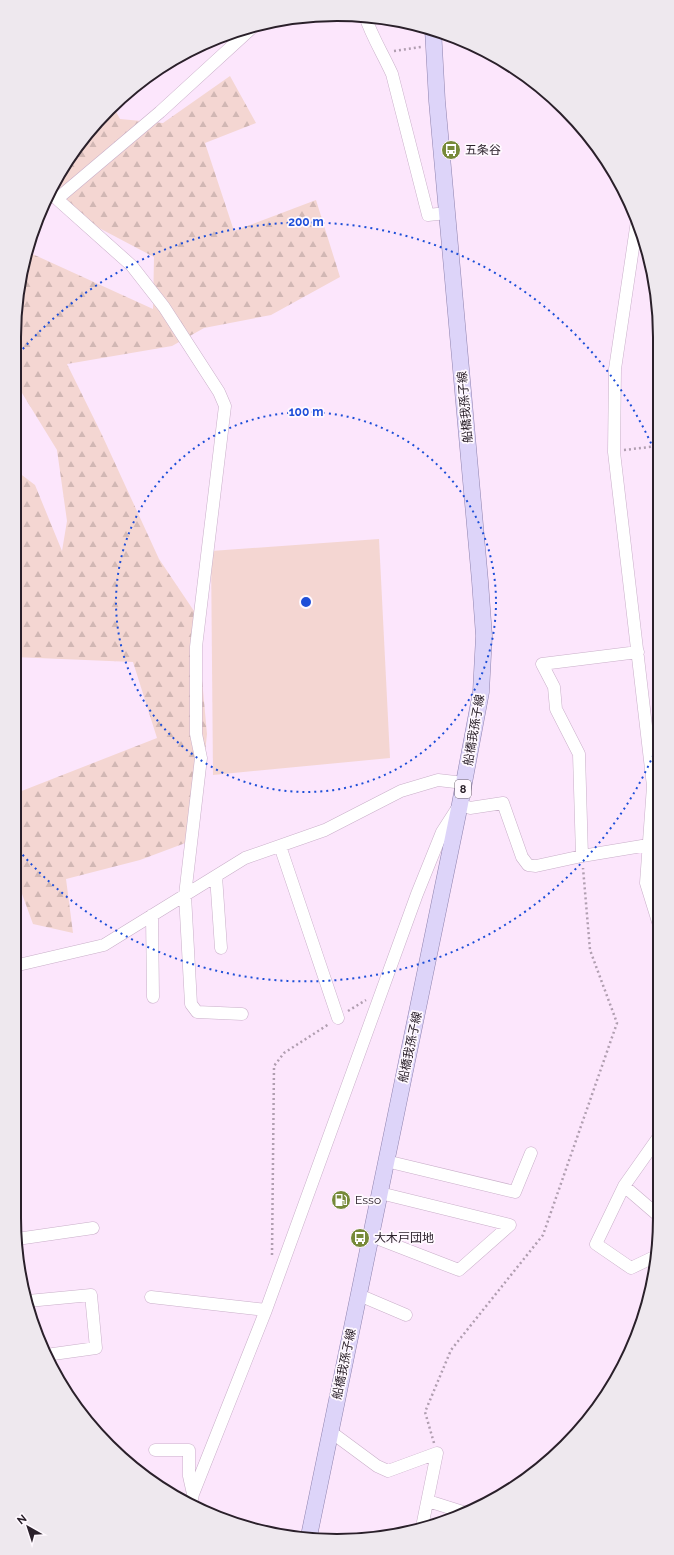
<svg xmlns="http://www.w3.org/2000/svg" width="674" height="1555" viewBox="0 0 674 1555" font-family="Raleway,'Noto Sans JP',sans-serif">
<defs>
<pattern id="forest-firs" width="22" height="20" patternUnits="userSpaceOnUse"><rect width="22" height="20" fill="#f4d6d2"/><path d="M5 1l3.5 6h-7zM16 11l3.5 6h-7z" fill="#d1b7b4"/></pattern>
</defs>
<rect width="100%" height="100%" fill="#fce6fc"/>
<!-- forest -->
<path fill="url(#forest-firs)" d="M 230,76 L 256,123 L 205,143 L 234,231 L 316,200 L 340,277 L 271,315 L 204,328 L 172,346 L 67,364 L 102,435 L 159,559 L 196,614 L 207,734 L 196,839 L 140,860 L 66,879 L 73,933 L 33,924 L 14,872 L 14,794 L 157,738 L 133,662 L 14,657 L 14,469 L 35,485 L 62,551 L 67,521 L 57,450 L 14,380 L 14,337 L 28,252 L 153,309 L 154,257 L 46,200 C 62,165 85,133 113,106 L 120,119 L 163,123 Z"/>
<!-- pitch -->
<path fill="#f4d6d2" d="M 379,539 L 390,758 L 213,775 L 211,551 Z"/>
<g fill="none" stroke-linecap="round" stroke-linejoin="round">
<!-- minor casing -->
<g stroke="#c9afc9" stroke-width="13">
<path id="minor" d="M 365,16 C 372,37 383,54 392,74 L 428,215 L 447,213
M 637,221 L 615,369 L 614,452 L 653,786 L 646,883 L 659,925
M 280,846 L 338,1018
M 582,856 L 579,754 L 556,709 L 554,687 L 542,664 L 638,652
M 216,876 L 221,948
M 152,915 L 153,997
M 14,966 L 104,945 L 245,858 L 325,830 L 401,791 L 438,780 L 464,783
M 242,1014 L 197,1012 L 191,1004 L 185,895 L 201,758 L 196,734 L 196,647 L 225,406 L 219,392 L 164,307 L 132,266 L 57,199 L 160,112 L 255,25
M 386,1161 L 515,1192 L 531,1153
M 624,1186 L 660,1217
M 371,1236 L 459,1270 L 510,1225 L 380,1193
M 17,1239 L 93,1228
M 654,1257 L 631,1268 L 596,1244 L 624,1186 L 660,1135
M 359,1295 L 406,1315
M 151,1297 L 266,1310
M 28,1301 L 91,1295 L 96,1348 L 46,1355
M 331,1432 L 377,1466 L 388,1471 L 437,1453 L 423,1522 L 425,1528
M 155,1450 L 189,1450 L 189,1476 L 193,1494
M 428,1501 L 466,1513
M 191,1504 L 193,1494 L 266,1310 L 417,894 L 442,832 L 460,804 L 470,808 L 503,803 L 522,857 L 528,865 L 536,866 L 582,856 L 648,845"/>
</g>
<!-- major casing -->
<g stroke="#8f83ae" stroke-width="17">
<path id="major" d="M 309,1536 L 460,804 L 481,692 L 484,636 L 480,581 L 437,101 L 433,29"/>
</g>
<!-- path -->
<path stroke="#b09eb0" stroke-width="2.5" stroke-dasharray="2 3" stroke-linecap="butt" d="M 394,51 L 421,47
M 624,450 L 658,446
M 348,1011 L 366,1000
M 272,1255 L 274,1066 L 284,1053 L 329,1024
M 434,1443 L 425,1412 L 451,1350 L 543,1235 L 617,1023 L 590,950 L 583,868"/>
<!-- minor -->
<use href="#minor" stroke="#fff" stroke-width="12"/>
<!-- major -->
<use href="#major" stroke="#ddd4f9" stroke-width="16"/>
</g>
<!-- distance rings -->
<g fill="none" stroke="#1d4ed8" stroke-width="2" stroke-dasharray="2 4">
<circle cx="306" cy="602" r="190"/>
<path d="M658 744A380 380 0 0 1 15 846M15 358A380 380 0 0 1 657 457"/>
</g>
<!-- icons -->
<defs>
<g id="bus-disc" transform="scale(1)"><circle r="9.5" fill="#768939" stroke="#fff9ff"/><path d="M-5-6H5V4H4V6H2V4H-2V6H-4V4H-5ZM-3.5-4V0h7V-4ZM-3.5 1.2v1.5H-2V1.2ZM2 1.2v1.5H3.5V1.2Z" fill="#fff"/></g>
<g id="fuel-disc" transform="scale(1)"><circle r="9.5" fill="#768939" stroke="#fff9ff"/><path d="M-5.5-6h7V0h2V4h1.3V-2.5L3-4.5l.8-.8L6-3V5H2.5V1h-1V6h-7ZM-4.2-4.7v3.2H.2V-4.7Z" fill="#fff"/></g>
</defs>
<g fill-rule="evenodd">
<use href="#bus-disc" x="451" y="150"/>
<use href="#fuel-disc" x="341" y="1200"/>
<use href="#bus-disc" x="360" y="1238"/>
</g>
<g text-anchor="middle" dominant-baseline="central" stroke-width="3.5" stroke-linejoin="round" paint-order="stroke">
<!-- shield labels -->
<rect fill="#fff9ff" stroke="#6a616a" stroke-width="1" x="455" y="780" width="16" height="18" rx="3"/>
<g font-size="11" font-weight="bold" fill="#2a202a">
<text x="463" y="789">8</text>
</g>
<!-- poi labels -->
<g font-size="12" fill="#2a202a" stroke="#fff9ff" text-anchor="start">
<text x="465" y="150">五条谷</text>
<text x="355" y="1200">Esso</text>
<text x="374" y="1238">大木戸団地</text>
</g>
<!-- street labels -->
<g font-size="12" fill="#2a202a" stroke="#fff9ff">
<text transform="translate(465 407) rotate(-95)">船橋我孫子線</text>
<text transform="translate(474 730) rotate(-80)">船橋我孫子線</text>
<text transform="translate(410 1047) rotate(-78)">船橋我孫子線</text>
<text transform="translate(344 1364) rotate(-78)">船橋我孫子線</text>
</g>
</g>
<!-- crop -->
<path d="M0 0H674V1555H0ZM337 21H337A316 316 0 0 1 653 337V1218A316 316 0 0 1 337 1534H337A316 316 0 0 1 21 1218V337A316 316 0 0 1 337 21Z" fill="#eee8ee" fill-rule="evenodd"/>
<path fill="none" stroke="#2a202a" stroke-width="2" d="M337 21H337A316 316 0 0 1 653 337V1218A316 316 0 0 1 337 1534H337A316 316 0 0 1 21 1218V337A316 316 0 0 1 337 21Z"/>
<circle cx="306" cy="602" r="6" fill="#1d4ed8" stroke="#fff9ff" stroke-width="2"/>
<g font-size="12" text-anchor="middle" font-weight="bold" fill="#1d4ed8" stroke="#fff9ff" stroke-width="3.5" stroke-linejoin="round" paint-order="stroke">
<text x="306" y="226">200 m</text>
<text x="306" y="416">100 m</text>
</g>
<!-- north arrow -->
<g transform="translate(28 1527) rotate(321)" stroke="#fff9ff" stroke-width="3" paint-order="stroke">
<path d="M0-3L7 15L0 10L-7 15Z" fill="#2a202a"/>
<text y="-6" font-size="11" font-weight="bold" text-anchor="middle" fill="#2a202a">N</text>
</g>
</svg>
